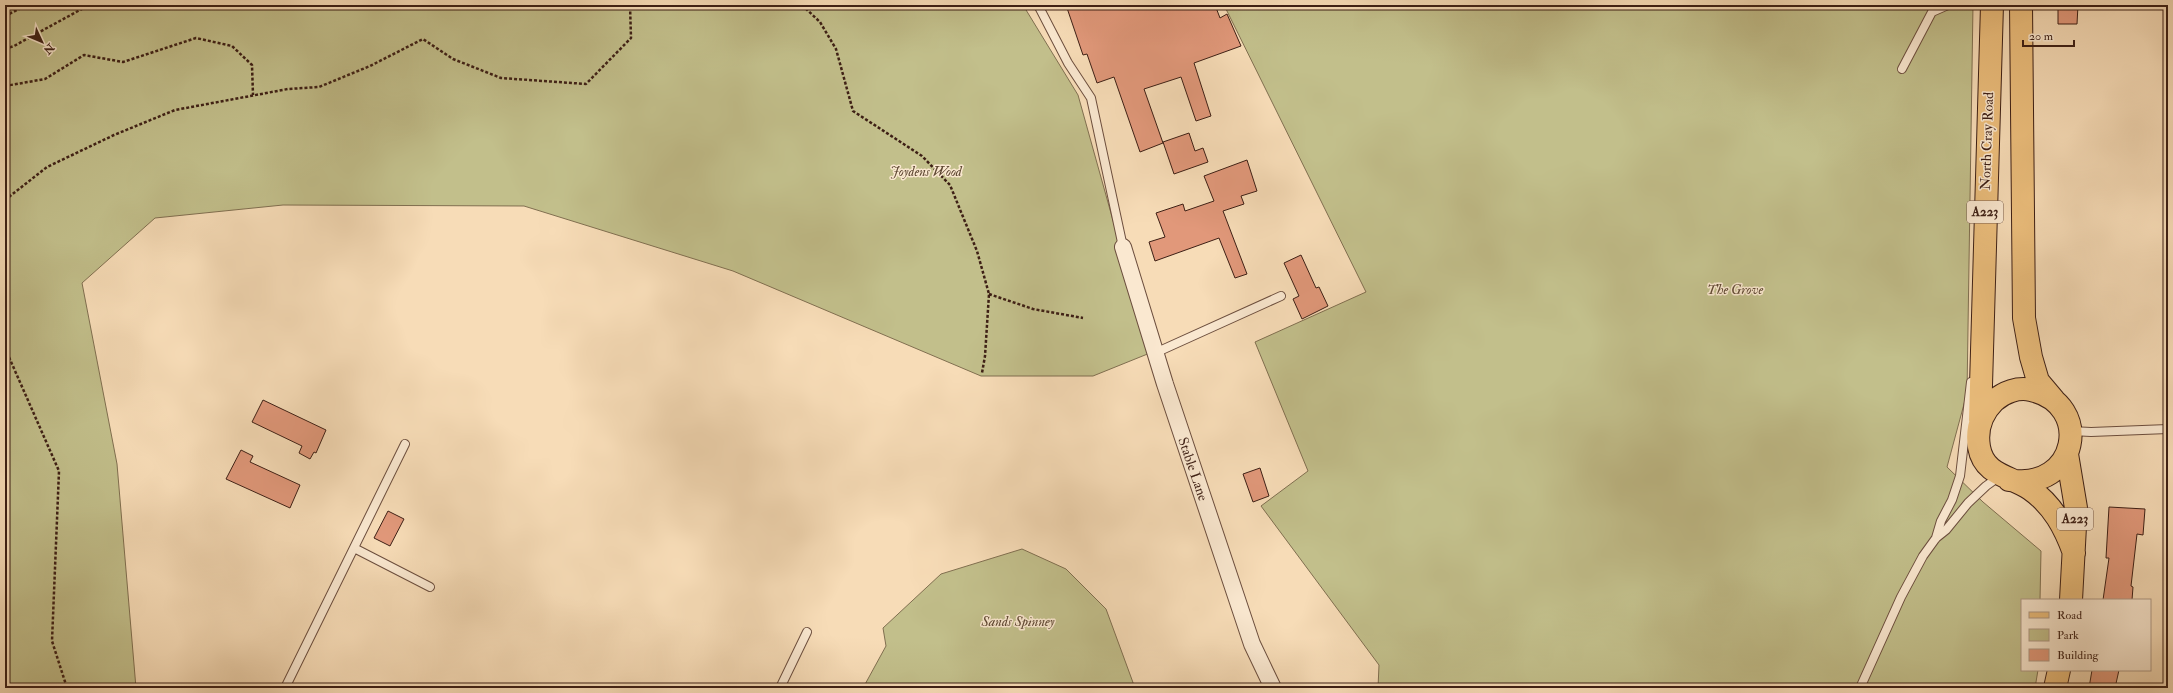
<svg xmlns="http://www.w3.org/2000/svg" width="2173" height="693" viewBox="0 0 2173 693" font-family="'IM FELL Double Pica',serif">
<rect width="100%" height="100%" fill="#f7dcb7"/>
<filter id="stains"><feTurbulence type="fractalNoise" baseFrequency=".005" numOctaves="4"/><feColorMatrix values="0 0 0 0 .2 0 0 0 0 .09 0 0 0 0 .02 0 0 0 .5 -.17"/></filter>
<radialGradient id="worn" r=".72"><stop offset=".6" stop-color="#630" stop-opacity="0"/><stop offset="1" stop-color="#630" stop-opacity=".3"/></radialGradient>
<!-- green -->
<path fill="#c2bf8b" stroke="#806f50" d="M 5,5 L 1023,5 L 1078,95 L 1150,353 L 1093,376 L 981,376 L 733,271 L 524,206 L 283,205 L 155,218 L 82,283 L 117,464 L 136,688 L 5,688 Z
M 1224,5 L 1973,5 L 1967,393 L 1947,467 L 1983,502 L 2041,551 L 2040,600 L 2022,600 L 2022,670 L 2038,670 L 2035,688 L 1378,688 L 1379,665 L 1261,506 L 1308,471 L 1255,342 L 1366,292 Z
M 1022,549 L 1066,569 L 1106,609 L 1135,688 L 863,688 L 886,646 L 883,628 L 941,574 Z"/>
<!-- building -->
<path fill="#e1987a" stroke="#3d1f15" d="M 1066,5 L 1215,5 L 1220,18 L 1227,14 L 1241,46 L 1194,63 L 1211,116 L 1196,121 L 1181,77 L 1144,89 L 1163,143 L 1140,152 L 1114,77 L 1097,83 L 1087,54 L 1083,55 Z
M 2058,5 L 2078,5 L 2077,24 L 2058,24 Z
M 1189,133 L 1195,151 L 1203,148 L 1208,162 L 1174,174 L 1163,142 Z
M 1247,160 L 1257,191 L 1241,196 L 1244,204 L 1223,211 L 1247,274 L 1235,278 L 1219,238 L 1155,261 L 1149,242 L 1165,237 L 1156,213 L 1183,204 L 1185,211 L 1214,201 L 1204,176 Z
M 1301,255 L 1316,288 L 1319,287 L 1328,306 L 1302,319 L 1293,299 L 1299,296 L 1284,263 Z
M 263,400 L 326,430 L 316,453 L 314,452 L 310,459 L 299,453 L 302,446 L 252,422 Z
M 241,450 L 253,456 L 250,462 L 300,485 L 290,508 L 226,479 Z
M 1260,468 L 1269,496 L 1253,502 L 1243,474 Z
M 2109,507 L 2145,509 L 2143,535 L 2137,534 L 2131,586 L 2133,587 L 2132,600 L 2103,600 L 2109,558 L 2106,558 Z
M 388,511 L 404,519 L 390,546 L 374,538 Z
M 2092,670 L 2119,670 L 2115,688 L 2089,688 Z"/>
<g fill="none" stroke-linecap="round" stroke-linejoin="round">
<!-- lane casing -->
<g stroke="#6c4e3e" stroke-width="10">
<path id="lane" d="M 1038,5 L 1068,63 L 1091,98 L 1123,247
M 1902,69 L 1932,12 L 1948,5
M 1155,353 L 1281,296
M 2071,431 L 2091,432 L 2168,429
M 1936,538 L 1941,521 L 1952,500 L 1960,476 L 1971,382
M 354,548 L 430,587
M 285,688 L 405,444
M 780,688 L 807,632
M 1860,688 L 1901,597 L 1923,556 L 1936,538 L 1946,530 L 1968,503 L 1986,486 L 2000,476"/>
</g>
<!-- street casing -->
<g stroke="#6c4e3e" stroke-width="18">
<path id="street" d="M 1123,247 L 1165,384 L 1252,644 L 1273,688"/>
</g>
<!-- primary casing -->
<g stroke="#3d1f15" stroke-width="24">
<path id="primary" d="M 2021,5 L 2024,318 L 2031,357 L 2038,381 L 2054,400
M 1980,420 L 1992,5
M 2067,454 L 2076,508 L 2071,600
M 2009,480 C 2078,492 2094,404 2031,390 C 2018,387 2004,392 1994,401 C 1981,414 1976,429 1979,447 C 1984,476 2011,476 2030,489 C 2053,505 2065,528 2074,553
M 2055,688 L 2059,670"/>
</g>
<!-- path -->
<path stroke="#3d1f15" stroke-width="2.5" stroke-dasharray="3 2" stroke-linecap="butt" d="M 802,5 L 820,22 L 836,49 L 853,111 L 922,156 L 950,185 L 977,251 L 989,294 L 985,356 L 982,373
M 5,16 L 27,5
M 5,49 L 14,46 L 89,5
M 5,86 L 45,79 L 84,55 L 123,62 L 196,38 L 232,46 L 252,65 L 253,95
M 5,200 L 47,167 L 114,135 L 175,110 L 288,89 L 319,87 L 370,66 L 423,39 L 453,59 L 501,78 L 586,84 L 631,38 L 630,5
M 989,294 L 1033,309 L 1083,318
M 5,348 L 59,471 L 52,641 L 67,688"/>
<!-- lane -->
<use href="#lane" stroke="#fae8d0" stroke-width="8"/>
<!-- street -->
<use href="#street" stroke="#fae8d0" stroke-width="16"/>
<!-- primary -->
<use href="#primary" stroke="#ecbe7c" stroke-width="22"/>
</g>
<g text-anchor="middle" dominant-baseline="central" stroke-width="3" stroke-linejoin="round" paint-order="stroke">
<!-- shield labels -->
<g fill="#fae8d0" stroke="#765b4d" stroke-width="1">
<rect x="1967" y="201" width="36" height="22" rx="3"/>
<rect x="2057" y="508" width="36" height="22" rx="3"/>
</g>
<g font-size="13" font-weight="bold" fill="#3d1f15">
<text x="1985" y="212">A223</text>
<text x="2075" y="519">A223</text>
</g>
<!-- street labels -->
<g font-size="14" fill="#3d1f15" stroke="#fae8d0">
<text transform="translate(1987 141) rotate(-88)">North Cray Road</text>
<text transform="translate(1193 469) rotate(71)">Stable Lane</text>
</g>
<!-- park labels -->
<g font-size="14" font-style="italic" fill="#5e4732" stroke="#fae8d0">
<text x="926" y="171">Joydens Wood</text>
<text x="1735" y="289">The Grove</text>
<text x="1018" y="621">Sands Spinney</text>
</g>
</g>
<!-- margin -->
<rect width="2173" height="693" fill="none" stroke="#f7dcb7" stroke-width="20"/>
<rect x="6" y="6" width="2161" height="681" fill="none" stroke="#3d1f15" stroke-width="2"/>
<rect x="10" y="10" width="2153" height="673" fill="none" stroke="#3d1f15"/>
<!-- legend -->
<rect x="2021" y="599" width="130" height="72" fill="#fae8d0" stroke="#ae9885"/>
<rect x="2029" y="612" width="20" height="6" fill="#ecbe7c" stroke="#ae9885"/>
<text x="2057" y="619" font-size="12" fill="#3d1f15">Road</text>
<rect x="2029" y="629" width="20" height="12" fill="#c2bf8b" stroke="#ae9885"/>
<text x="2057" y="639" font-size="12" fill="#3d1f15">Park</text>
<rect x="2029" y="649" width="20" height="12" fill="#e1987a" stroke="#ae9885"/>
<text x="2057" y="659" font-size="12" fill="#3d1f15">Building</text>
<!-- north arrow -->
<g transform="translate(42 42) rotate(134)" stroke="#fae8d0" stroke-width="3" paint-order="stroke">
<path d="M0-3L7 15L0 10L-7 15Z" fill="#3d1f15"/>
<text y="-6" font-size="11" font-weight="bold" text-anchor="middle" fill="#3d1f15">N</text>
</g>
<!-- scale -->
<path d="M2023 40v6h51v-6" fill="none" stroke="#3d1f15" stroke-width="2"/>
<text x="2029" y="40" font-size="12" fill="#3d1f15" stroke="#fae8d0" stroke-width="3" paint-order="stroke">20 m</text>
<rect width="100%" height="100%" filter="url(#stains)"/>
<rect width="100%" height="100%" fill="url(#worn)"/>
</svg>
